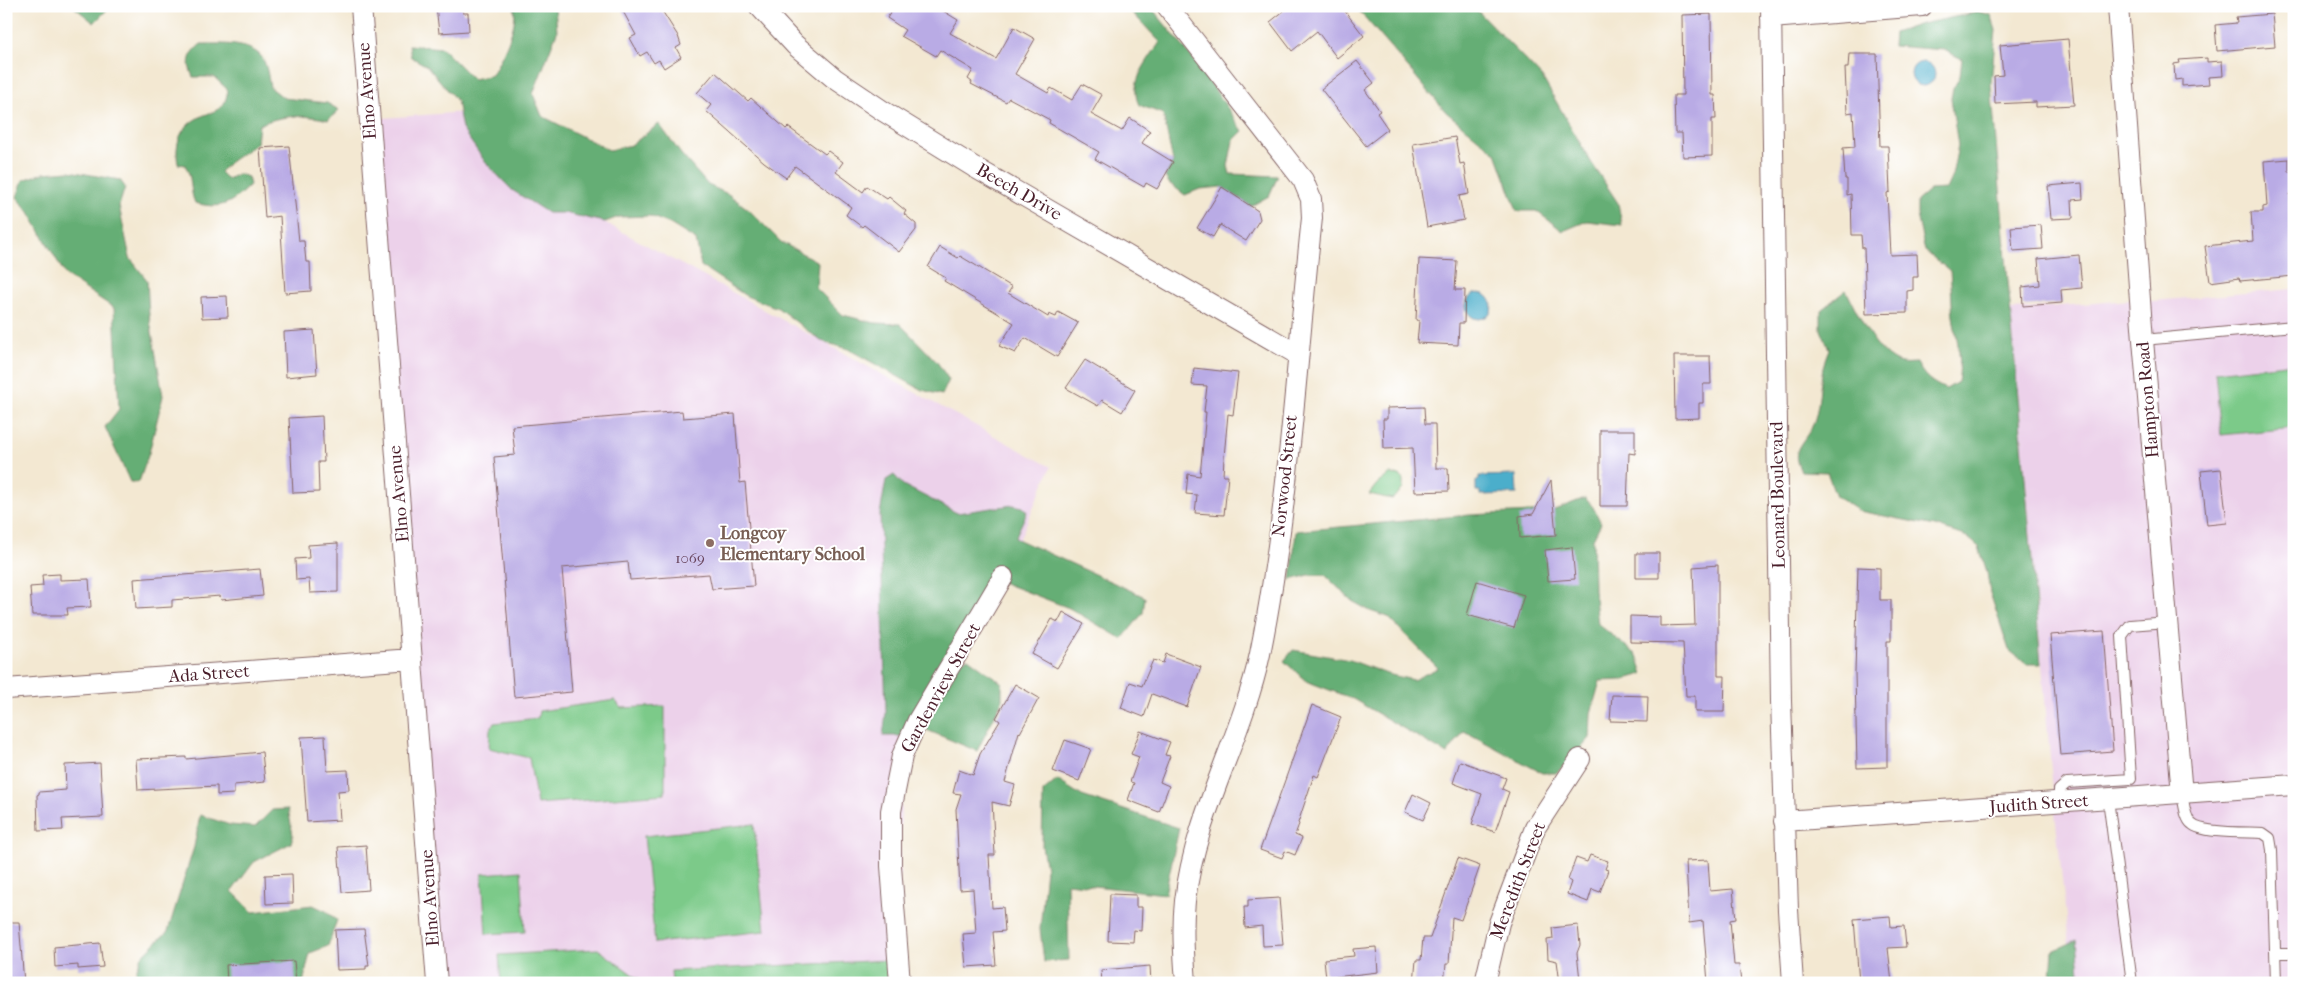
<svg xmlns="http://www.w3.org/2000/svg" width="2300" height="989" viewBox="0 0 2300 989" font-family="'IM FELL French Canon',serif">
<rect width="100%" height="100%" fill="#fff"/>
<filter id="ink" filterUnits="userSpaceOnUse"><feTurbulence type="fractalNoise" baseFrequency=".02" numOctaves="2"/><feDisplacementMap in="SourceGraphic" scale="10" xChannelSelector="R" yChannelSelector="G"/><feConvolveMatrix kernelMatrix="1 2 1 2 8 2 1 2 1" color-interpolation-filters="sRGB"/></filter>
<filter id="wash" filterUnits="userSpaceOnUse"><feTurbulence type="fractalNoise" baseFrequency=".0096" numOctaves="4" result="noise"/><feDisplacementMap in="SourceGraphic" scale="20" xChannelSelector="R" yChannelSelector="G"/><feGaussianBlur stdDeviation="1.12" result="paint"/><feColorMatrix in="noise" values="0 0 0 0 0 0 0 0 0 0 0 0 0 0 0 0 0 1.4 0 .05"/><feComposite in="paint" operator="in"/></filter>
<g filter="url(#wash)">
<rect width="100%" height="100%" fill="#f3e8d2"/>
<!-- built -->
<path fill="#ecd1ea" d="M 466,112 L 522,177 L 1051,467 L 1003,577 L 902,756 L 898,960 L 671,971 L 672,983 L 437,983 L 369,119 Z
M 2294,289 L 2294,983 L 2073,983 L 2054,803 L 2011,310 L 2131,300 L 2153,301 Z"/>
<!-- green -->
<path fill="#7cca89" stroke="#63745a" d="M 2294,363 L 2294,428 L 2221,435 L 2215,372 Z
M 1390,474 L 1400,475 L 1403,480 L 1403,489 L 1392,499 L 1369,494 L 1377,484 Z
M 615,700 L 621,708 L 665,706 L 665,794 L 537,804 L 529,758 L 489,748 L 490,729 L 494,723 L 538,718 L 539,711 Z
M 754,824 L 765,931 L 655,943 L 644,836 Z
M 521,871 L 525,932 L 486,934 L 482,874 Z
M 598,949 L 644,983 L 501,983 L 499,955 Z
M 890,960 L 892,983 L 672,983 L 671,971 Z"/>
<!-- forest -->
<path fill="#65ae75" stroke="#586650" d="M 73,6 L 106,6 L 107,10 L 94,23 Z
M 514,6 L 555,6 L 557,32 L 533,94 L 542,116 L 609,150 L 631,145 L 659,124 L 681,154 L 708,185 L 728,194 L 748,209 L 781,242 L 818,262 L 816,288 L 843,315 L 875,323 L 900,324 L 937,362 L 949,380 L 942,395 L 922,390 L 848,349 L 821,341 L 778,308 L 746,296 L 701,266 L 696,240 L 670,224 L 650,216 L 619,217 L 605,222 L 564,213 L 548,213 L 512,190 L 486,163 L 462,129 L 457,101 L 427,66 L 411,57 L 409,45 L 442,48 L 473,79 L 492,75 C 501,58 519,26 514,6 Z
M 1126,6 L 1150,6 L 1199,66 L 1243,131 L 1233,141 L 1228,166 L 1230,174 L 1278,176 L 1269,196 L 1251,206 L 1222,187 L 1200,189 L 1185,195 L 1169,183 L 1165,177 L 1173,162 L 1163,114 L 1139,105 C 1128,82 1148,61 1160,42 Z
M 1355,6 L 1473,6 L 1542,77 L 1591,162 L 1618,203 L 1622,225 L 1587,221 L 1563,231 L 1536,211 L 1517,211 L 1496,153 L 1446,112 Z
M 1979,12 L 1991,15 L 1996,30 L 1991,84 L 2041,664 L 2026,664 L 2009,650 L 1990,593 L 1987,572 L 1979,547 L 1967,537 L 1935,526 L 1859,511 L 1836,496 L 1827,472 L 1801,471 C 1788,448 1806,443 1814,422 C 1822,398 1818,373 1829,349 L 1821,330 L 1821,310 L 1846,290 C 1857,311 1876,357 1901,363 C 1906,364 1912,363 1917,363 C 1924,377 1932,383 1946,389 L 1958,382 C 1962,360 1958,344 1954,323 C 1951,306 1952,288 1950,271 L 1925,251 L 1917,215 L 1917,201 L 1930,190 L 1946,189 L 1952,176 L 1958,146 L 1951,98 L 1953,89 L 1960,76 L 1962,59 L 1944,50 L 1893,46 L 1894,33 L 1921,24 Z
M 201,44 C 219,44 244,42 259,54 C 267,61 268,77 270,87 L 284,98 L 327,103 L 339,110 L 328,120 C 306,114 280,115 259,125 L 257,143 L 230,162 L 220,172 L 227,179 L 239,174 L 248,177 L 250,185 C 231,204 222,210 195,203 C 189,190 193,177 185,165 L 178,164 C 174,142 181,125 202,116 C 209,113 218,111 223,105 C 226,101 227,94 228,90 L 214,77 L 193,77 C 186,62 189,54 201,44 Z
M 69,171 L 120,180 L 125,187 L 119,206 L 130,258 L 147,280 L 149,315 L 163,396 L 149,453 L 139,482 L 130,482 L 105,427 L 119,409 L 114,308 L 66,276 L 29,212 L 17,197 L 23,180 L 44,173 Z
M 894,475 L 903,485 L 957,513 L 1013,505 L 1023,507 L 1027,512 L 1015,538 L 1145,597 L 1143,613 L 1122,639 L 1069,608 L 996,580 L 942,668 L 968,658 L 1002,683 L 1002,701 L 977,751 L 910,723 L 903,736 L 883,736 L 886,713 L 880,514 L 886,480 Z
M 1585,498 L 1593,507 L 1601,523 L 1593,539 L 1594,590 L 1598,624 L 1637,655 L 1643,674 L 1622,680 L 1600,681 L 1591,713 L 1590,738 L 1569,762 L 1556,773 L 1542,773 L 1464,731 L 1447,754 L 1353,699 L 1306,681 L 1284,661 L 1293,650 L 1350,660 L 1387,674 L 1413,680 L 1438,668 L 1388,617 L 1370,611 L 1352,601 L 1325,575 L 1309,575 L 1291,580 L 1296,531 L 1470,515 L 1552,511 Z
M 1057,780 L 1082,796 L 1179,828 L 1165,894 L 1067,883 L 1069,960 L 1044,962 L 1040,929 L 1046,869 L 1042,846 L 1043,792 Z
M 288,809 L 293,835 L 291,843 L 254,862 L 232,891 L 253,912 L 313,905 L 326,911 L 337,920 L 328,946 L 310,953 L 303,983 L 132,983 L 141,957 L 168,931 L 194,847 L 200,815 L 230,825 L 255,827 L 272,810 Z
M 2077,940 L 2081,983 L 2046,983 L 2051,976 L 2053,951 Z"/>
<!-- water -->
<path fill="#4caecb" stroke="#4b667b" d="M1911 74a12 12 0 1 1 24 0a12 12 0 1 1-24 0Z
M1466 306a13 13 0 1 1 26 0a13 13 0 1 1-26 0Z
M 1516,475 L 1517,494 L 1480,495 L 1480,491 L 1476,491 L 1476,481 L 1479,480 L 1479,476 Z"/>
<g id="blocks">
<!-- building -->
<path fill="#b9abe5" d="M 436,6 L 462,6 L 463,13 L 468,13 L 469,31 L 439,33 Z
M 620,6 L 659,6 L 678,36 L 681,45 L 676,48 L 681,57 L 664,68 L 659,60 L 654,63 L 647,52 L 640,56 L 630,38 L 636,35 Z
M 895,6 L 935,6 L 958,20 L 950,33 L 996,59 L 1014,27 L 1035,39 L 1015,74 L 1048,93 L 1051,88 L 1072,100 L 1082,84 L 1102,95 L 1091,114 L 1122,131 L 1130,118 L 1150,131 L 1142,143 L 1173,162 L 1157,189 L 1146,183 L 1144,187 L 1095,159 L 1099,152 L 1049,123 L 1050,120 L 1009,98 L 1006,102 L 971,84 L 972,82 L 968,79 L 973,70 L 940,50 L 936,56 L 901,36 L 905,30 L 887,18 Z
M 1290,6 L 1341,6 L 1364,36 L 1337,58 L 1317,31 L 1292,51 L 1270,22 Z
M 1711,14 L 1712,95 L 1715,95 L 1716,119 L 1712,119 L 1712,156 L 1683,157 L 1682,133 L 1675,133 L 1674,95 L 1683,95 L 1682,15 Z
M 2272,14 L 2275,46 L 2217,51 L 2215,25 L 2237,23 L 2236,17 Z
M 2068,39 L 2074,105 L 2036,107 L 2036,102 L 1995,104 L 1994,76 L 2003,75 L 2000,45 Z
M 1849,54 L 1877,54 L 1880,146 L 1888,146 L 1890,192 L 1887,193 L 1890,255 L 1917,254 L 1918,277 L 1913,277 L 1913,290 L 1907,291 L 1907,313 L 1866,314 L 1864,248 L 1862,248 L 1861,235 L 1852,235 L 1851,194 L 1847,195 L 1847,179 L 1845,179 L 1843,148 L 1855,147 L 1853,112 L 1847,113 L 1845,68 L 1848,68 Z
M 2207,58 L 2207,62 L 2222,61 L 2223,76 L 2208,77 L 2209,84 L 2182,86 L 2182,79 L 2175,80 L 2174,64 L 2180,63 L 2179,60 Z
M 1357,61 L 1374,83 L 1365,90 L 1380,111 L 1377,113 L 1388,129 L 1366,146 L 1321,89 Z
M 715,72 L 748,101 L 751,98 L 786,129 L 788,127 L 825,154 L 828,151 L 843,162 L 836,172 L 863,192 L 867,186 L 887,199 L 889,197 L 906,211 L 904,214 L 916,224 L 916,230 L 899,252 L 864,225 L 862,227 L 846,215 L 851,207 L 795,166 L 786,178 L 764,162 L 706,111 L 711,105 L 697,93 Z
M 1455,137 L 1460,164 L 1464,163 L 1469,194 L 1459,196 L 1464,220 L 1427,227 L 1413,144 Z
M 289,146 L 299,241 L 304,241 L 306,262 L 310,262 L 311,291 L 285,293 L 280,216 L 265,218 L 260,148 Z
M 2289,159 L 2289,172 L 2294,172 L 2294,193 L 2290,194 L 2294,276 L 2240,281 L 2239,278 L 2210,282 L 2205,246 L 2253,241 L 2251,212 L 2263,212 L 2263,207 L 2267,206 L 2264,161 Z
M 2082,183 L 2083,199 L 2072,200 L 2073,218 L 2051,219 L 2048,186 Z
M 1222,187 L 1258,211 L 1260,219 L 1246,241 L 1220,225 L 1213,237 L 1197,228 Z
M 2041,225 L 2043,249 L 2013,251 L 2011,227 Z
M 940,247 L 958,258 L 960,256 L 1012,287 L 1008,293 L 1048,317 L 1049,314 L 1056,317 L 1058,312 L 1078,323 L 1057,357 L 1025,338 L 1015,353 L 999,346 L 1014,323 L 944,281 L 946,278 L 928,267 Z
M 2079,255 L 2082,288 L 2061,290 L 2062,303 L 2023,306 L 2022,287 L 2040,285 L 2038,259 Z
M 1419,259 L 1457,261 L 1455,290 L 1465,290 L 1464,323 L 1459,323 L 1458,345 L 1417,343 L 1419,321 L 1416,320 Z
M 227,296 L 228,317 L 202,318 L 201,297 Z
M 314,330 L 317,374 L 286,377 L 284,332 Z
M 1674,356 L 1710,356 L 1711,384 L 1703,384 L 1703,403 L 1699,403 L 1699,418 L 1675,419 Z
M 1085,360 L 1135,390 L 1122,412 L 1102,400 L 1098,406 L 1066,388 Z
M 1194,368 L 1238,373 L 1233,415 L 1228,414 L 1224,457 L 1223,476 L 1228,476 L 1224,515 L 1195,513 L 1197,495 L 1186,494 L 1188,474 L 1200,476 L 1206,412 L 1204,412 L 1207,386 L 1192,385 Z
M 1424,407 L 1425,424 L 1435,424 L 1436,468 L 1448,468 L 1449,491 L 1415,492 L 1413,448 L 1384,449 L 1383,419 L 1387,419 L 1387,408 Z
M 682,411 L 683,418 L 735,414 L 740,483 L 745,482 L 754,586 L 712,589 L 709,574 L 630,580 L 628,562 L 562,568 L 572,692 L 514,697 L 494,457 L 515,455 L 512,426 Z
M 322,416 L 324,462 L 318,462 L 319,492 L 293,493 L 289,418 Z
M 1600,430 L 1635,430 L 1635,454 L 1629,453 L 1627,506 L 1600,506 Z
M 2221,469 L 2227,523 L 2207,525 L 2201,471 Z
M 1551,480 L 1556,535 L 1520,538 L 1519,516 L 1533,514 Z
M 338,543 L 338,592 L 310,593 L 309,579 L 296,580 L 295,559 L 309,558 L 308,545 Z
M 1572,547 L 1575,579 L 1548,581 L 1545,550 Z
M 1636,553 L 1659,553 L 1659,578 L 1636,578 Z
M 1718,565 L 1718,676 L 1725,676 L 1724,712 L 1695,712 L 1695,696 L 1686,696 L 1683,643 L 1630,642 L 1630,616 L 1660,617 L 1660,626 L 1695,625 L 1693,567 Z
M 1858,567 L 1880,568 L 1880,600 L 1891,600 L 1891,641 L 1887,641 L 1887,767 L 1857,768 L 1855,672 Z
M 260,569 L 263,596 L 221,600 L 220,596 L 172,600 L 172,607 L 136,609 L 134,579 Z
M 60,574 L 60,580 L 89,579 L 91,607 L 67,608 L 68,615 L 32,615 L 30,587 L 43,586 L 42,575 Z
M 1477,581 L 1524,595 L 1514,628 L 1467,615 Z
M 1063,612 L 1084,624 L 1057,668 L 1032,654 L 1052,619 L 1058,622 Z
M 2104,631 L 2113,751 L 2060,755 L 2050,635 Z
M 1166,654 L 1201,667 L 1187,707 L 1152,694 L 1144,717 L 1121,708 L 1130,682 L 1142,686 L 1153,660 L 1163,663 Z
M 1015,684 L 1039,698 L 1020,733 L 1019,732 L 1005,782 L 1015,785 L 1009,806 L 992,802 L 995,855 L 989,855 L 992,908 L 1003,907 L 1005,931 L 993,932 L 996,965 L 966,967 L 963,934 L 976,933 L 973,889 L 960,890 L 956,809 L 961,794 L 953,793 L 959,770 L 973,775 L 980,754 L 1000,721 L 996,718 Z
M 1612,695 L 1648,696 L 1647,722 L 1610,721 Z
M 1312,705 L 1341,717 L 1318,777 L 1314,775 L 1298,823 L 1299,824 L 1295,835 L 1302,838 L 1295,855 L 1285,851 L 1282,858 L 1260,850 Z
M 1140,731 L 1170,742 L 1165,755 L 1170,756 L 1160,782 L 1169,786 L 1159,812 L 1128,800 L 1134,783 L 1130,782 L 1139,757 L 1131,754 Z
M 325,736 L 327,771 L 348,770 L 349,790 L 338,791 L 340,820 L 307,822 L 301,737 Z
M 1065,740 L 1091,749 L 1079,781 L 1053,771 Z
M 262,752 L 265,782 L 234,785 L 234,794 L 217,795 L 217,786 L 138,790 L 136,759 L 186,757 L 186,759 Z
M 1460,761 L 1506,778 L 1502,789 L 1509,792 L 1495,832 L 1472,824 L 1482,794 L 1453,783 Z
M 100,763 L 103,817 L 62,819 L 63,830 L 38,831 L 37,795 L 39,794 L 39,792 L 66,790 L 65,765 Z
M 1413,794 L 1431,803 L 1423,820 L 1405,812 Z
M 366,845 L 369,890 L 342,892 L 338,847 Z
M 1590,855 L 1608,861 L 1605,869 L 1608,870 L 1600,892 L 1592,889 L 1588,902 L 1567,894 L 1571,882 L 1568,880 L 1576,858 L 1587,862 Z
M 1458,858 L 1480,866 L 1461,920 L 1452,917 L 1449,964 L 1446,964 L 1444,983 L 1414,983 L 1416,960 L 1421,960 L 1423,938 L 1430,938 Z
M 1708,860 L 1710,891 L 1733,889 L 1736,919 L 1730,920 L 1734,965 L 1739,965 L 1741,983 L 1708,983 L 1703,921 L 1689,923 L 1686,861 Z
M 292,874 L 293,903 L 266,904 L 265,875 Z
M 1110,894 L 1136,895 L 1136,907 L 1142,907 L 1141,931 L 1134,930 L 1133,942 L 1108,941 Z
M 1279,898 L 1283,945 L 1263,946 L 1262,926 L 1245,928 L 1244,907 L 1248,907 L 1248,900 Z
M 1890,916 L 1891,927 L 1904,926 L 1906,947 L 1888,948 L 1892,983 L 1859,983 L 1854,919 Z
M 6,922 L 19,922 L 24,983 L 6,983 Z
M 1578,925 L 1580,945 L 1577,953 L 1580,980 L 1560,983 L 1557,961 L 1548,959 L 1547,940 L 1553,939 L 1552,928 Z
M 364,929 L 369,966 L 366,966 L 366,969 L 337,970 L 335,930 Z
M 100,943 L 103,967 L 78,969 L 78,965 L 55,967 L 54,947 Z
M 1376,947 L 1378,972 L 1326,978 L 1324,959 L 1354,956 L 1353,949 Z
M 294,961 L 296,983 L 227,983 L 226,965 Z
M 1150,966 L 1151,983 L 1102,983 L 1101,970 Z"/>
</g>
</g>
<g filter="url(#ink)">
<use href="#blocks" fill-opacity="0" stroke="#856565" stroke-width="1"/>
<g fill="none" stroke-linecap="round" stroke-linejoin="round">
<!-- lane casing -->
<g stroke="#856565" stroke-width="12">
<path id="lane" d="M 2143,340 L 2294,326
M 2182,794 C 2184,803 2185,819 2192,824 C 2202,834 2248,832 2263,833 L 2270,838 L 2272,850 L 2276,983
M 2108,799 L 2132,983
M 2059,802 L 2059,790 L 2067,783 L 2131,779 L 2122,636 L 2130,625 L 2167,622
M 2277,953 L 2294,953"/>
</g>
<!-- street casing -->
<g stroke="#856565" stroke-width="22">
<path id="street" d="M 361,6 L 437,983
M 759,6 L 795,45 L 834,78 L 883,111 L 974,167 L 1297,354
M 1167,6 L 1303,180 L 1311,199 L 1312,218 C 1296,363 1289,510 1260,654 C 1242,738 1195,814 1185,901 C 1182,928 1184,956 1186,983
M 1771,6 L 1781,701 L 1788,910 L 1793,983
M 2118,6 L 2143,340 L 2182,794
M 1771,18 L 1922,6
M 6,689 L 412,659
M 1784,821 L 2294,785
M 900,983 L 891,866 L 891,811 L 902,756 L 918,720 L 1003,577
M 1485,983 L 1499,923 L 1535,828 L 1580,759"/>
</g>
<!-- lane -->
<use href="#lane" stroke="#fff" stroke-width="10"/>
<!-- street -->
<use href="#street" stroke="#fff" stroke-width="20"/>
</g>
</g>
<!-- markers -->
<circle fill="#8d6e63" stroke="#fff" stroke-width="2" cx="710" cy="543" r="5"/>
<g text-anchor="middle" dominant-baseline="central" stroke-width="4" stroke-linejoin="round" paint-order="stroke">
<!-- number labels -->
<g font-size="15" fill="#66425a">
<text x="690" y="558">1069</text>
</g>
<!-- street labels -->
<g font-size="18" fill="#4a1f2b" stroke="#fff">
<text transform="translate(367 91) rotate(-94)">Elno Avenue</text>
<text transform="translate(1019 192) rotate(30)">Beech Drive</text>
<text transform="translate(2148 400) rotate(-95)">Hampton Road</text>
<text transform="translate(1285 476) rotate(-84)">Norwood Street</text>
<text transform="translate(399 494) rotate(-95)">Elno Avenue</text>
<text transform="translate(1778 495) rotate(-91)">Leonard Boulevard</text>
<text transform="translate(209 674) rotate(-4)">Ada Street</text>
<text transform="translate(941 688) rotate(-61)">Gardenview Street</text>
<text transform="translate(2039 804) rotate(-4)">Judith Street</text>
<text transform="translate(1518 881) rotate(-69)">Meredith Street</text>
<text transform="translate(430 898) rotate(-94)">Elno Avenue</text>
</g>
<!-- education labels -->
<g font-size="18" font-weight="bold" fill="#785e54" stroke="#fff" text-anchor="start">
<text x="720" y="533">Longcoy<tspan x="720" dy="21">Elementary School</tspan></text>
</g>
</g>
<!-- margin -->
<rect width="2300" height="989" fill="none" stroke="#fff" stroke-width="25"/>
</svg>
